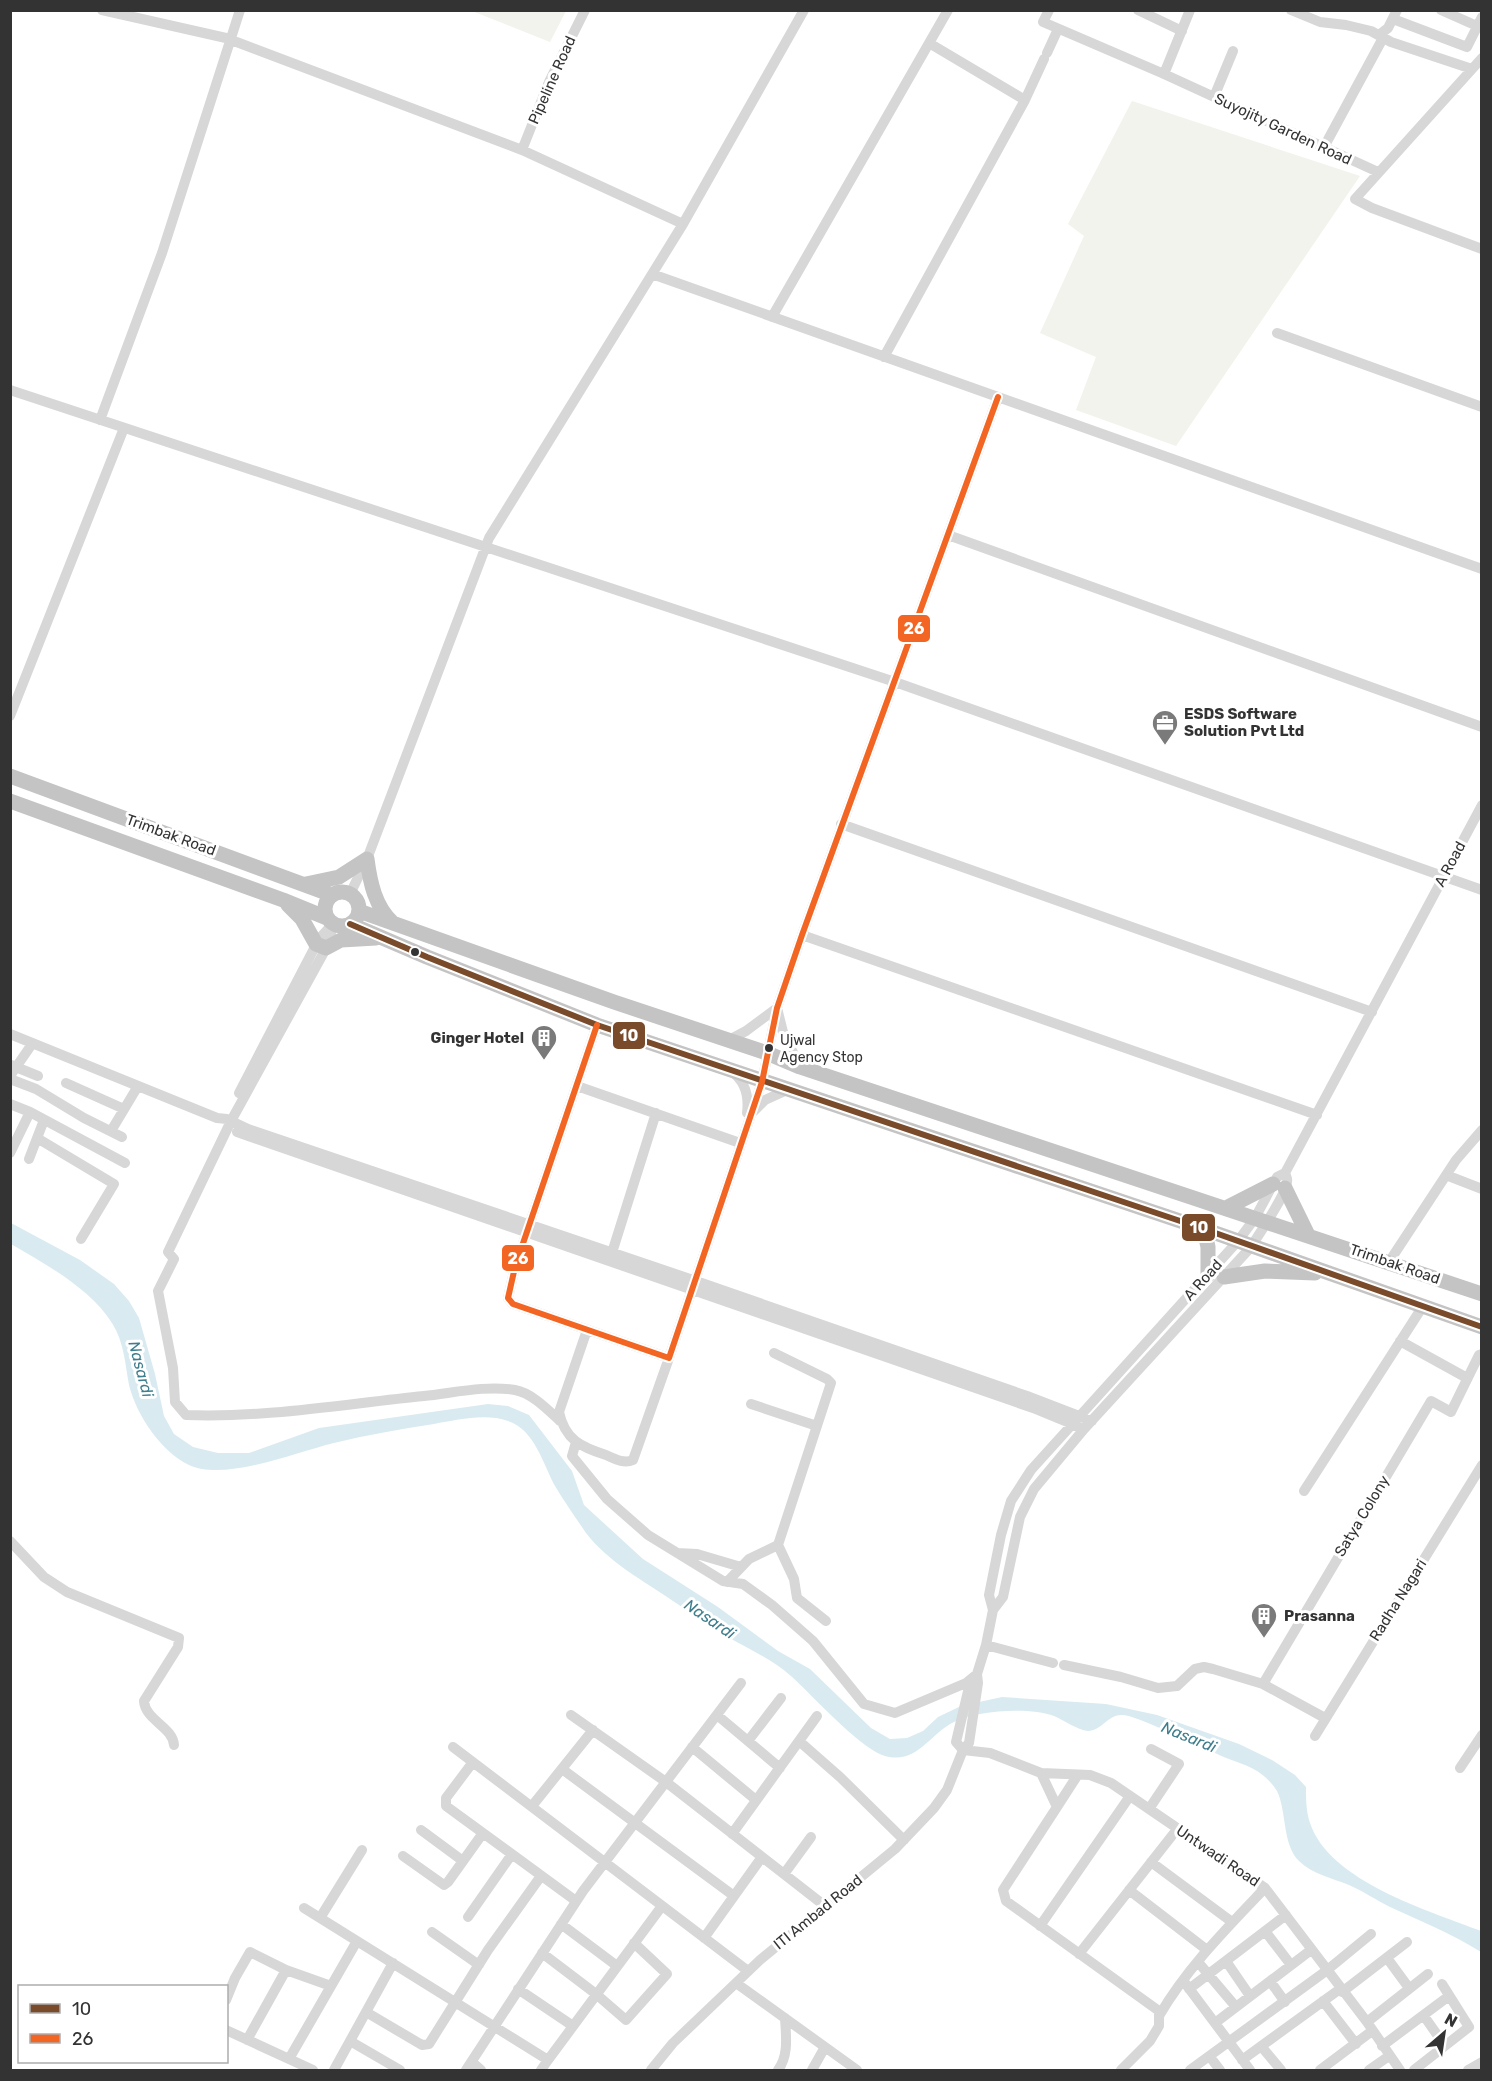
<svg xmlns="http://www.w3.org/2000/svg" width="1492" height="2081" viewBox="0 0 1492 2081" font-family="Rubik,sans-serif">
<rect width="100%" height="100%" fill="#fff"/>
<!-- green -->
<path fill="#f1f3ec" d="M 472,11 L 566,11 L 550,42 Z
M 1132,101 L 1360,176 L 1176,446 L 1076,410 L 1096,357 L 1040,333 L 1084,236 L 1068,224 Z"/>
<!-- water -->
<path fill="#d9ebf0" d="M 11,1223 L 80,1260 L 114,1284 L 129,1301 L 139,1318 L 155,1374 L 164,1416 L 174,1434 L 193,1447 L 218,1453 L 249,1453 L 319,1428 L 488,1404 L 508,1406 L 529,1415 L 572,1471 L 584,1505 L 643,1559 L 718,1607 L 778,1651 L 810,1669 L 871,1728 L 890,1739 L 907,1738 L 923,1731 L 938,1717 L 961,1706 L 1002,1697 L 1106,1704 L 1157,1715 L 1239,1744 L 1272,1760 L 1295,1775 L 1306,1787 C 1306,1799 1306,1811 1310,1823 C 1329,1881 1429,1911 1481,1931 L 1481,1952 C 1452,1934 1421,1921 1390,1907 C 1376,1900 1363,1891 1349,1885 C 1332,1878 1312,1874 1299,1861 C 1282,1844 1287,1812 1277,1791 C 1272,1783 1265,1776 1257,1771 C 1244,1763 1229,1760 1215,1753 C 1196,1746 1136,1714 1121,1715 C 1108,1715 1101,1731 1088,1731 C 1077,1730 1064,1720 1054,1716 C 1030,1707 977,1710 954,1722 C 929,1734 916,1767 882,1755 C 857,1745 813,1696 791,1676 C 772,1659 750,1650 728,1637 C 709,1627 691,1613 673,1601 C 644,1581 608,1562 586,1533 C 576,1518 565,1503 555,1486 C 543,1464 535,1430 508,1421 C 485,1413 457,1420 434,1424 C 400,1429 367,1435 334,1443 C 296,1452 225,1482 189,1465 C 161,1452 136,1414 129,1385 C 125,1363 124,1342 112,1323 C 90,1288 45,1264 11,1244 Z"/>
<g fill="none" stroke-linecap="round" stroke-linejoin="round">
<!-- minor -->
<path stroke="#d7d7d7" stroke-width="10" d="M 102,10 L 226,38 L 522,150 L 683,224
M 1049,10 L 1043,22 L 1164,74 L 1378,172
M 1138,10 L 1182,31
M 1291,10 L 1320,22 L 1346,25 L 1371,31 L 1391,42 L 1472,69
M 1441,10 L 1477,26
M 1393,19 L 1467,47 L 1482,17
M 929,43 L 1025,100
M 1047,53 L 1058,29
M 1482,58 L 1355,199 L 1372,208 L 1482,249
M 1164,74 L 1190,10
M 1214,97 L 1233,51
M 1324,147 L 1383,38 L 1379,35 L 1388,28 L 1397,10
M 522,150 L 549,82 L 585,10
M 652,274 L 1482,569
M 772,317 L 948,10
M 1277,333 L 1482,407
M 884,357 L 1025,100 L 1044,59
M 10,390 L 895,682 L 1482,890
M 100,420 L 162,253 L 240,10
M 948,535 L 1482,727
M 10,716 L 124,428
M 841,824 L 1372,1012
M 350,894 L 367,859 L 489,538 L 683,224 L 804,10
M 333,924 L 329,943 L 231,1121 L 168,1252 L 174,1259 L 158,1291 L 173,1368 L 175,1402 L 186,1415 C 267,1418 344,1404 424,1396 C 453,1393 486,1385 515,1390 C 532,1393 548,1410 560,1421
M 802,935 L 1317,1115
M 597,1025 L 515,1267 L 508,1298 L 513,1304 L 669,1358 L 762,1082 L 777,1008 L 802,935 L 998,397
M 10,1034 L 217,1118 L 227,1119 L 248,1129 L 696,1281 L 1027,1396 L 1092,1421
M 729,1040 L 746,1031 L 777,1008 L 783,1032 L 800,1067
M 11,1065 L 38,1076
M 732,1072 C 746,1082 749,1097 747,1113
M 10,1076 L 32,1044
M 10,1079 L 36,1089 L 84,1118 L 122,1137
M 66,1083 L 124,1109
M 577,1086 L 740,1143
M 239,1093 L 319,939 L 331,926
M 10,1104 L 30,1112 L 125,1163
M 753,1112 L 765,1100 L 787,1090
M 111,1131 L 138,1086
M 237,1132 L 1033,1408 L 1084,1429
M 37,1138 L 114,1184 L 81,1239
M 10,1153 L 30,1112
M 29,1159 L 44,1120
M 1446,1175 L 1482,1189
M 610,1259 L 656,1113
M 1389,1262 L 1456,1160 L 1482,1130
M 587,1330 L 559,1412 C 565,1440 581,1447 606,1455 C 615,1459 624,1464 633,1460 L 669,1358
M 1400,1341 L 1467,1378
M 774,1353 L 827,1379 L 831,1383 L 778,1545 L 794,1579 L 797,1598 L 826,1621
M 751,1404 L 817,1426
M 576,1442 L 572,1456 L 607,1499 L 648,1535 L 723,1581 L 743,1584 L 772,1605 L 813,1641 L 864,1704 L 895,1713 L 966,1683 L 977,1674
M 1304,1491 L 1423,1306
M 10,1541 L 44,1577 L 67,1592 L 179,1638 L 178,1647 L 144,1701 C 145,1720 173,1727 174,1745
M 677,1553 L 697,1554 L 741,1567
M 727,1582 L 749,1559 L 778,1545
M 993,1610 L 1003,1597 L 1020,1517 L 1034,1489 L 1084,1429 L 1251,1247 C 1259,1234 1286,1195 1287,1182 C 1288,1181 1286,1175 1285,1173
M 986,1645 L 1053,1663
M 1064,1665 L 1121,1677 L 1158,1688 L 1177,1686 L 1195,1669 L 1204,1667 L 1213,1669 L 1263,1684 L 1325,1718
M 1263,1684 L 1431,1401 L 1451,1412 L 1479,1355 L 1482,1354
M 571,1715 L 666,1782 L 825,1906
M 717,1715 L 780,1768
M 1315,1736 L 1482,1465
M 748,1741 L 781,1698
M 799,1741 L 840,1777 L 904,1840
M 453,1747 L 748,1971
M 692,1747 L 756,1800
M 963,1750 L 990,1753 L 1041,1773 L 1090,1775 L 1111,1783 L 1265,1888 L 1367,2022 L 1400,2070
M 963,1750 L 956,1742 L 970,1683 L 974,1678
M 473,1762 L 446,1798 L 446,1806 L 576,1901
M 1460,1768 L 1482,1735
M 562,1769 L 734,1896
M 1041,1773 L 1057,1807 L 1003,1890 L 1006,1901 L 1159,2011 L 1159,2026 L 1150,2041 L 1121,2070
M 532,1806 L 593,1730
M 1057,1807 L 1077,1776
M 1149,1809 L 1179,1764 L 1151,1749
M 421,1830 L 463,1861
M 732,1834 L 817,1716
M 403,1856 L 444,1885 L 448,1882 L 483,1833
M 1151,1862 L 1232,1922
M 784,1874 L 811,1837
M 1129,1890 L 1207,1950
M 304,1908 L 548,2060 L 662,1906
M 468,1917 L 512,1854
M 320,1918 L 362,1850
M 561,1924 L 617,1966
M 1040,1926 L 1130,1796
M 1265,1931 L 1291,1965
M 432,1932 L 479,1965
M 704,1938 L 762,1857
M 542,1953 L 596,1994 L 626,2020 L 667,1974 L 634,1943
M 1079,1954 L 1178,1828
M 1387,1958 L 1409,1988
M 1226,1961 L 1250,1996
M 1198,1962 L 1236,2007
M 1270,1981 L 1285,2002
M 736,1983 L 857,2070
M 1185,1983 L 1250,2070
M 518,1989 L 573,2026
M 1189,1989 L 1286,1915
M 1342,1992 L 1407,1942
M 226,2000 L 235,1978 L 250,1952 L 286,1970 L 331,1986
M 1323,2001 L 1356,2044
M 366,2012 L 422,2045 L 429,2044 L 488,1950 L 541,1876
M 1159,2016 C 1187,1968 1227,1928 1265,1888
M 1424,2016 L 1445,2046
M 1367,2022 L 1428,1974
M 1215,2023 L 1311,1950
M 226,2030 L 313,2070
M 247,2040 L 286,1970
M 350,2041 L 400,2070
M 1261,2046 L 1281,2070
M 1382,2046 L 1449,1996
M 1210,2057 L 1220,2070
M 289,2059 L 357,1941
M 1242,2060 L 1340,1989
M 472,2062 L 481,2070
M 334,2070 L 393,1963
M 466,2070 L 583,1891 L 741,1683
M 541,2070 L 548,2060
M 651,2070 L 673,2043 L 760,1960 L 895,1849 L 934,1808 L 947,1790 L 963,1750 L 969,1743 L 978,1683 L 977,1674 L 986,1645 L 993,1610 L 989,1595 L 1001,1535 L 1011,1501 L 1031,1470 L 1238,1241 L 1255,1218 L 1277,1177 L 1285,1173 L 1482,805
M 778,2070 C 789,2055 786,2036 785,2018
M 812,2070 L 825,2047
M 1190,2070 L 1326,1971 L 1371,1934
M 1320,2070 L 1372,2031
M 1369,2070 L 1389,2056
M 1414,2070 L 1469,2027 L 1442,1984
M 1468,2070 L 1482,2062"/>
<!-- highway -->
<path stroke="#c4c4c4" stroke-width="15" d="M 10,776 L 332,895
M 10,801 L 283,900 L 327,918
M 306,884 L 339,877 L 367,859 C 370,882 375,907 393,923
M325 909a17 17 0 1 1 34 0a17 17 0 1 1-34 0Z
M 288,905 L 302,919 L 316,944 L 326,948 L 341,940 L 376,938
M 359,911 L 614,1002 L 767,1053 L 800,1067 L 1482,1294
M 350,924 L 427,957 L 597,1025 L 1204,1229 L 1482,1327
M 1285,1188 L 1308,1235
M 1226,1208 L 1273,1184
M 1204,1229 L 1208,1247 L 1208,1275
M 1224,1277 L 1265,1271 L 1315,1273"/>
<!-- bus-1 casing -->
<g stroke="#fff" stroke-width="10">
<path id="bus-1" d="M 350,924 L 427,957 L 597,1025 L 1204,1229 L 1482,1327"/>
</g>
<!-- bus-2 casing -->
<g stroke="#fff" stroke-width="10">
<path id="bus-2" d="M 597,1025 L 515,1267 L 508,1298 L 513,1304 L 669,1358 L 762,1082 L 777,1008 L 802,935 L 998,397"/>
</g>
<!-- bus-1 -->
<use href="#bus-1" stroke="#7a4b2a" stroke-width="6"/>
<!-- bus-2 -->
<use href="#bus-2" stroke="#f26522" stroke-width="6"/>
</g>
<!-- icons -->
<defs>
<g id="office-pin" transform="scale(1.35)"><path d="M0 17L-7.5 6A9.5 9.5 0 1 1 7.5 6Z" fill="#7a7a7a" stroke="#fff"/><path d="M-6-3h4V-5.5h4V-3h4V5H-6ZM-1-4.5V-3h2v-1.5ZM-6 0V1H6V0Z" fill="#fff"/></g>
<g id="building-pin" transform="scale(1.35)"><path d="M0 17L-7.5 6A9.5 9.5 0 1 1 7.5 6Z" fill="#7a7a7a" stroke="#fff"/><path d="M-4-6H4V6H1V3H-1V6H-4ZM-2.5-4.3h1.7v1.8h-1.7ZM.8-4.3h1.7v1.8H.8ZM-2.5-1h1.7V.8h-1.7ZM.8-1h1.7V.8H.8Z" fill="#fff"/></g>
</defs>
<g fill-rule="evenodd">
<use href="#office-pin" x="1165" y="723"/>
<use href="#building-pin" x="544" y="1038"/>
<use href="#building-pin" x="1264" y="1616"/>
</g>
<!-- markers -->
<g fill="#333" stroke="#fff" stroke-width="2">
<circle cx="415" cy="952" r="5"/>
<circle cx="769" cy="1048" r="5"/>
</g>
<g text-anchor="middle" dominant-baseline="central" stroke-width="6" stroke-linejoin="round" paint-order="stroke">
<!-- bus labels -->
<g font-size="14" fill="#333" stroke="#fff" text-anchor="start">
<text x="780" y="1040">Ujwal<tspan x="780" dy="17">Agency Stop</tspan></text>
</g>
<!-- street labels -->
<g font-size="15" fill="#333" stroke="#fff">
<text transform="translate(552 80) rotate(-66)">Pipeline Road</text>
<text transform="translate(1283 129) rotate(25)">Suyojity Garden Road</text>
<text transform="translate(171 835) rotate(20)">Trimbak Road</text>
<text transform="translate(1450 864) rotate(-62)">A Road</text>
<text transform="translate(1395 1264) rotate(19)">Trimbak Road</text>
<text transform="translate(1203 1280) rotate(-48)">A Road</text>
<text transform="translate(1362 1516) rotate(-59)">Satya Colony</text>
<text transform="translate(1398 1600) rotate(-58)">Radha Nagari</text>
<text transform="translate(1218 1856) rotate(34)">Untwadi Road</text>
<text transform="translate(818 1912) rotate(-39)">ITI Ambad Road</text>
</g>
<!-- poi labels -->
<g font-size="15" font-weight="bold" fill="#333" stroke="#fff" text-anchor="start">
<text x="1184" y="714">ESDS Software<tspan x="1184" dy="17">Solution Pvt Ltd</tspan></text>
<text x="524" y="1038" text-anchor="end">Ginger Hotel</text>
<text x="1284" y="1616">Prasanna</text>
</g>
<!-- water labels -->
<g font-size="16" font-style="italic" fill="#3f7e8d" stroke="#fff">
<text transform="translate(141 1369) rotate(75)">Nasardi</text>
<text transform="translate(710 1619) rotate(34)">Nasardi</text>
<text transform="translate(1189 1737) rotate(22)">Nasardi</text>
</g>
</g>
<g stroke="#fff" stroke-width="2">
<rect x="897" y="614" width="34" height="29" rx="6" fill="#f26522"/>
<rect x="612" y="1021" width="34" height="29" rx="6" fill="#7a4b2a"/>
<rect x="1181" y="1213" width="35" height="29" rx="6" fill="#7a4b2a"/>
<rect x="501" y="1244" width="34" height="28" rx="6" fill="#f26522"/>
</g>
<g font-size="16" text-anchor="middle" font-weight="bold" fill="#fff">
<text x="914" y="634">26</text>
<text x="629" y="1041">10</text>
<text x="1199" y="1233">10</text>
<text x="518" y="1264">26</text>
</g>
<!-- border -->
<rect width="1492" height="2081" fill="none" stroke="#333333" stroke-width="24"/>
<!-- legend -->
<rect x="18" y="1985" width="210" height="78" fill="#ffffff" stroke="#adadad" stroke-width="1.5"/>
<rect x="30" y="2004" width="30" height="9" fill="#7a4b2a" stroke="#adadad" stroke-width="1.5"/>
<text x="72" y="2015" font-size="18" fill="#333333">10</text>
<rect x="30" y="2034" width="30" height="9" fill="#f26522" stroke="#adadad" stroke-width="1.5"/>
<text x="72" y="2045" font-size="18" fill="#333333">26</text>
<!-- north arrow -->
<g transform="translate(1444 2033) rotate(29)" stroke="#ffffff" stroke-width="4.5" paint-order="stroke">
<path d="M0-4.5L10 22L0 15L-10 22Z" fill="#333333"/>
<text y="-9" font-size="16" font-weight="bold" text-anchor="middle" fill="#333333">N</text>
</g>
</svg>
